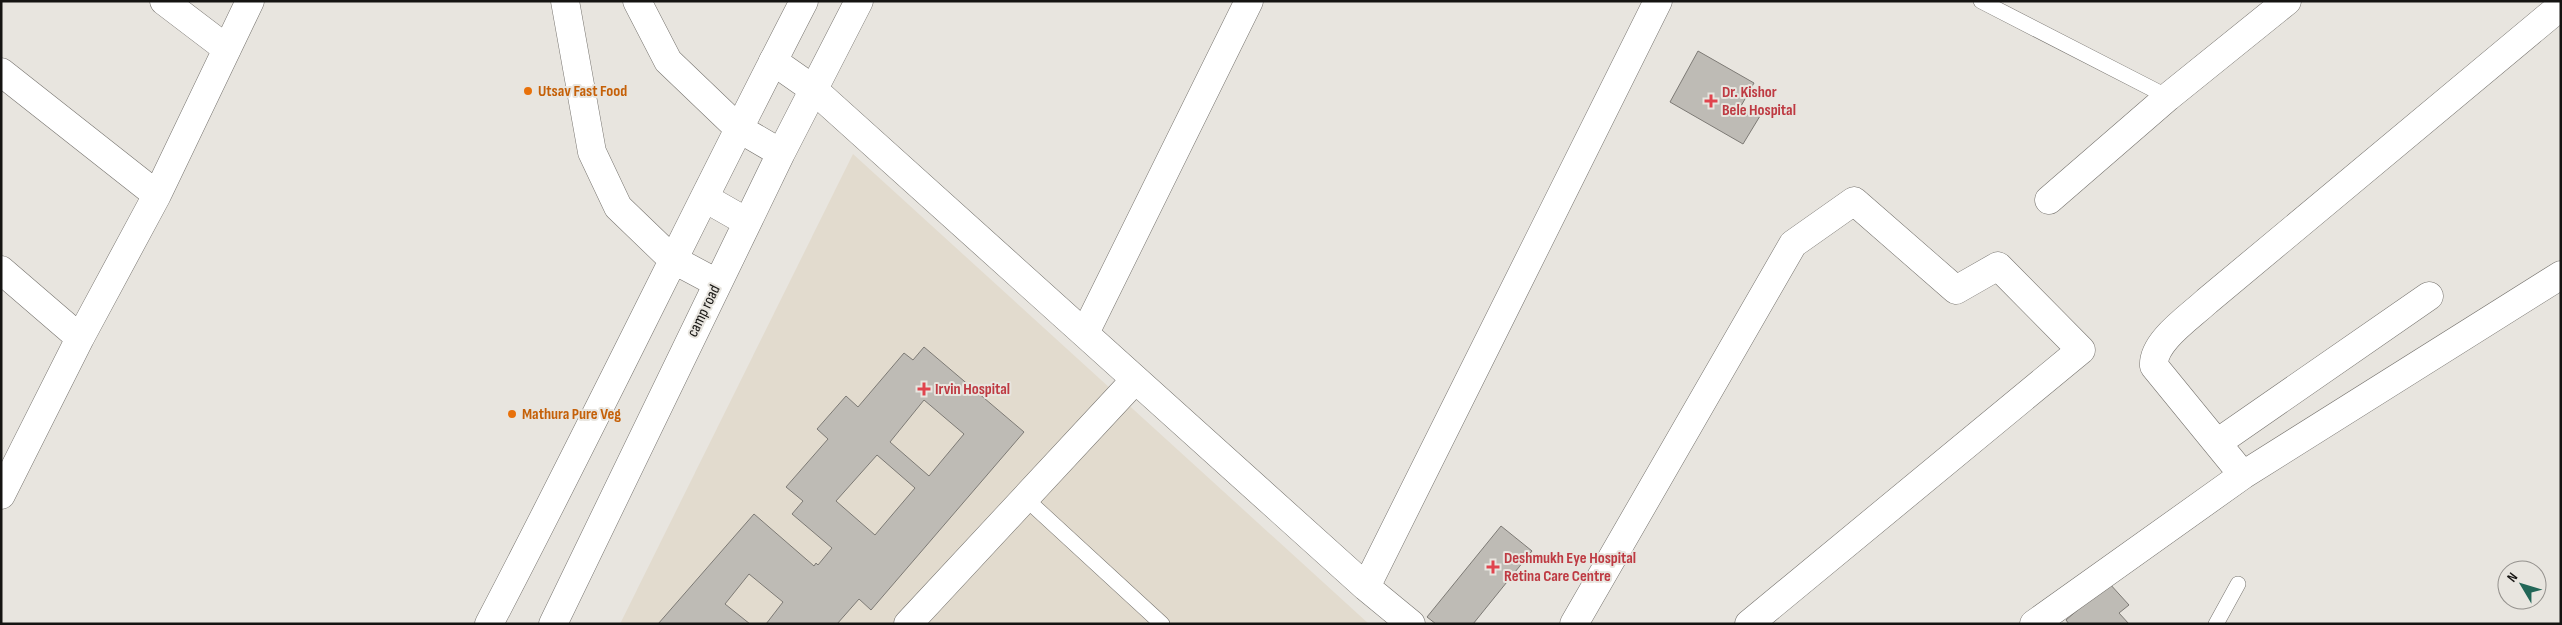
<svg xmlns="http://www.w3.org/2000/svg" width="2562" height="625" viewBox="0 0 2562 625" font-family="'Sofia Sans Condensed',sans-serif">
<rect width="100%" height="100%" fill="#e8e5df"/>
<!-- built -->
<path fill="#e2dbce" d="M 853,154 L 1369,624 L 620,624 Z"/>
<!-- building -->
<path fill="#bebbb5" stroke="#7d7a75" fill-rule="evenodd" d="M 1698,51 L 1754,83 L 1741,106 L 1760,116 L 1743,144 L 1670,102 Z
M 924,347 L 1024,432 L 871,610 L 859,599 L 837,624 L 766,624 L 783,602 L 749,574 L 725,604 L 750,624 L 658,624 L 754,514 L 814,566 L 816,563 L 818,565 L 832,548 L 792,514 L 803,501 L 786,487 L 828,439 L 817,429 L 846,396 L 858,407 L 904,353 L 913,360 ZM 924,400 L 964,434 L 929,476 L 890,442 ZM 877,455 L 915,488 L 875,535 L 836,501 Z
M 1501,526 L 1532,551 L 1473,624 L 1436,624 L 1427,617 Z
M 2109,583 L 2129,605 L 2119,613 L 2129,624 L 2069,624 L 2066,620 Z"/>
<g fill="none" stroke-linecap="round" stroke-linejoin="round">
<!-- service casing -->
<g stroke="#76736e" stroke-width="16">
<path id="service" d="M 1981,1 L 2168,97
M 1025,498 L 1162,624
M 2216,624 L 2238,584"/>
</g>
<!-- minor casing -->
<g stroke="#76736e" stroke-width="29">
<path id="minor" d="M 164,1 L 227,49
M 773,61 L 813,89 L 1366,587 L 1411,624
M 1,72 L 157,195
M 2049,200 L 2168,97 L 2287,1
M 1,270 L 80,338
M 1085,333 L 1249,1
M 2217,443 L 2429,296
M 2243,475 L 2154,366 C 2152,342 2190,317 2207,301 L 2561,6
M 1,495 L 80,338 L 157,195 L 250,1
M 1366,587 L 1658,1
M 908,624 L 1135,380
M 1574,624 L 1793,244 L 1854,201 L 1956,290 L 1998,266 L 2081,350 L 1749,624
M 2034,624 L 2243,475 L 2561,275"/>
</g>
<!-- primary casing -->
<g stroke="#76736e" stroke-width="29">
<path id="primary" d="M 565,1 L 592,152 L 618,207 L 672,259 L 717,283
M 637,1 L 668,61 L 738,128 L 781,153
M 705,198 L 747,222
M 489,624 C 597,418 697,208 804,1
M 553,624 L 781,153 L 859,1"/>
</g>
<!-- service -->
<use href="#service" stroke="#fff" stroke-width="15"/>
<!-- minor -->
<use href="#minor" stroke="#fff" stroke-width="28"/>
<!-- primary -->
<use href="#primary" stroke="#fff" stroke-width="28"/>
</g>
<!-- markers -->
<g fill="#e8710a" stroke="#e8e5df" stroke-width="2">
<circle cx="528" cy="91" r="5"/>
<circle cx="512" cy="414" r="5"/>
</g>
<g fill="#e0444e" stroke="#e8e5df" stroke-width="2">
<path d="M1708.5 93.5h5v5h5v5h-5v5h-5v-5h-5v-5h5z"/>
<path d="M921.5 381.5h5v5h5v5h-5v5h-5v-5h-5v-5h5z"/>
<path d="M1490.5 559.5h5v5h5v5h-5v5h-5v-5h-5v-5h5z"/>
</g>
<g text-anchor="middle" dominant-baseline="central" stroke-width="4" stroke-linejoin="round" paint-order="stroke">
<!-- food labels -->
<g font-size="16" font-weight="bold" fill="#c56008" stroke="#e8e5df" text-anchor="start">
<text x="538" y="91">Utsav Fast Food</text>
<text x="522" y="414">Mathura Pure Veg</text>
</g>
<!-- health labels -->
<g font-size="16" font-weight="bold" fill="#be3a42" stroke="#e8e5df" text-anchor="start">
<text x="1722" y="92">Dr. Kishor<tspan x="1722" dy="18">Bele Hospital</tspan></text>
<text x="935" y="389">Irvin Hospital</text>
<text x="1504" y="558">Deshmukh Eye Hospital<tspan x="1504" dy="18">Retina Care Centre</tspan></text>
</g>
<!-- street labels -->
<g font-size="16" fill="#151412" stroke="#e8e5df">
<text transform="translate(704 311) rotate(-64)">camp road</text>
</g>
</g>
<!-- border -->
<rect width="2562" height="625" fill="none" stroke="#151412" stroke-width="5"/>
<!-- north arrow -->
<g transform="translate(2522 585) rotate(308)"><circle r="24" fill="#e8e5df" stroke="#94918d"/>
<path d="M0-4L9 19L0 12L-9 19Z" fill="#226657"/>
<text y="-8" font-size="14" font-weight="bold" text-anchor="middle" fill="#151412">N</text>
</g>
</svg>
